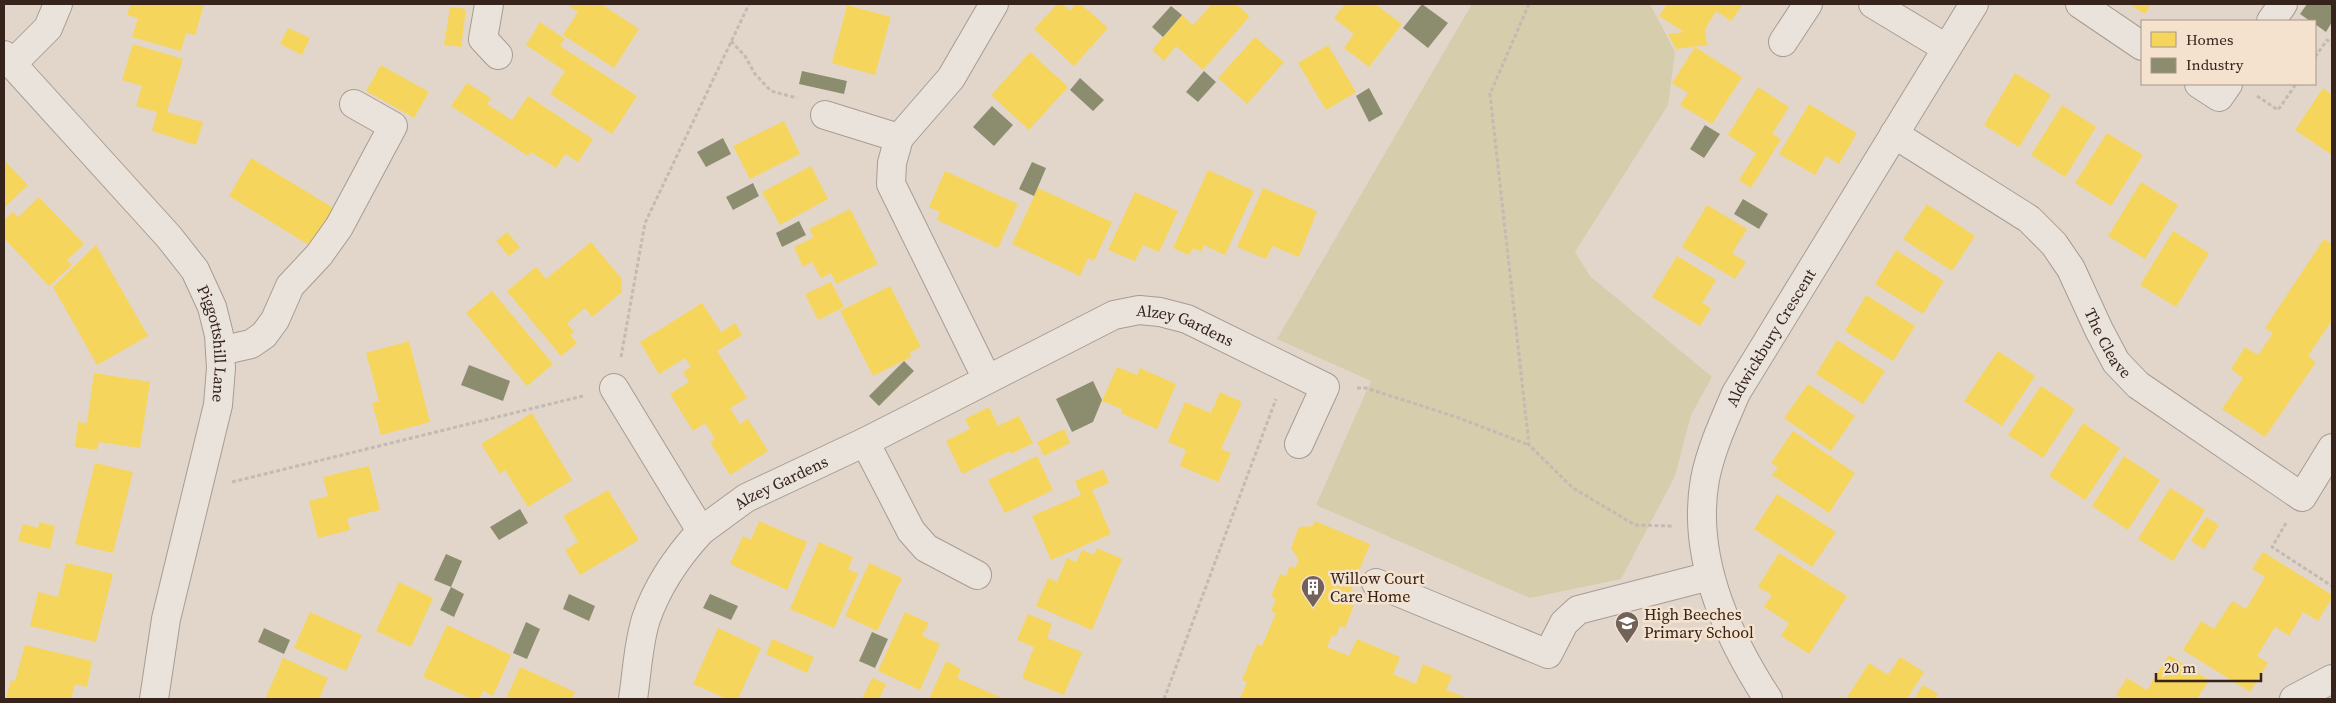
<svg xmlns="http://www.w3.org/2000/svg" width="2336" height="703" viewBox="0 0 2336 703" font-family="'Source Serif 4',serif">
<rect width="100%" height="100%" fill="#e2d6ca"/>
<!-- green -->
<path fill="#d5cdac" d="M 1472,4 L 1650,4 L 1675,52 L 1668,105 L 1575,252 L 1590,276 L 1712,377 L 1691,415 L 1675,476 L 1621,579 L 1530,598 L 1316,505 L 1371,381 L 1277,339 Z"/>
<!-- homes -->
<path fill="#f6d55c" d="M 131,4 L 204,4 L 195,35 L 186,33 L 181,51 L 132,37 L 138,18 L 127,15 Z
M 566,4 L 601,4 L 639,29 L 614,68 L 563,35 L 578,12 Z
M 1057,4 L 1062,4 L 1070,11 L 1076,4 L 1081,4 L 1108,28 L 1074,66 L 1034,29 Z
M 1212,4 L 1236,4 L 1250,16 L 1203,70 L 1176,46 L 1164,61 L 1152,50 L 1182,15 L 1193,25 Z
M 1345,4 L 1375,4 L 1402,24 L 1369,67 L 1344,48 L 1354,34 L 1334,18 Z
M 1667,4 L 1743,4 L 1731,21 L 1716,11 L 1705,29 L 1707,45 L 1676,49 L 1668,34 L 1684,32 L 1659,16 Z
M 2129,4 L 2151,4 L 2145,14 Z
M 847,5 L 891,17 L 875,75 L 832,63 Z
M 450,7 L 466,9 L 461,47 L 444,45 Z
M 540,22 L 565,39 L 560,46 L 637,96 L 612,134 L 550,94 L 565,71 L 526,45 Z
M 288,28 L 310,38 L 302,55 L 280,44 Z
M 1255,37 L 1284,62 L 1247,104 L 1218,78 Z
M 133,44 L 183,59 L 167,112 L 203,122 L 196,145 L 152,131 L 157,112 L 136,106 L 142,86 L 122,80 Z
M 1328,45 L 1356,92 L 1326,110 L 1298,63 Z
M 1695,47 L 1742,77 L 1712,124 L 1680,105 L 1688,93 L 1672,83 Z
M 1030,52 L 1068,87 L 1029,130 L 991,95 Z
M 381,65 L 429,92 L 414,118 L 366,91 Z
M 2015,73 L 2051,95 L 2019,147 L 1984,125 Z
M 467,83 L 491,98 L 487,104 L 512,120 L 528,96 L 593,139 L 578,162 L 565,154 L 556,168 L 531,152 L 528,156 L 451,106 Z
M 1758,87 L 1789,107 L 1772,134 L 1781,139 L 1751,188 L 1739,180 L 1756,153 L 1728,135 Z
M 2323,88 L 2332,95 L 2332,155 L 2295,130 Z
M 1809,104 L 1857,133 L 1839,164 L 1826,156 L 1815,175 L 1779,154 Z
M 2062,105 L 2096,127 L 2065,177 L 2031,155 Z
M 784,121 L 800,154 L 750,179 L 733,146 Z
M 2107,133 L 2143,155 L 2111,206 L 2075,183 Z
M 251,158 L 340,212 L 317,250 L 229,196 Z
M 4,160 L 28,185 L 4,208 Z
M 811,166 L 828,199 L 780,225 L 762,192 Z
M 1208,170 L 1254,191 L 1225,255 L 1204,245 L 1201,252 L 1193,248 L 1189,255 L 1173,248 Z
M 945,171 L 1018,204 L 998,248 L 937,220 L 940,212 L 929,207 Z
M 2141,182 L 2178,205 L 2145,259 L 2108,236 Z
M 1038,188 L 1112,222 L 1094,261 L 1088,258 L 1080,276 L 1012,244 Z
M 1263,188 L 1317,211 L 1299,257 L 1272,246 L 1266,259 L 1237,247 Z
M 1135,192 L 1178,211 L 1159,252 L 1143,245 L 1135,261 L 1108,250 Z
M 39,197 L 84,244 L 67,260 L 72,265 L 49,286 L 4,238 L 4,220 L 13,212 L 18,217 Z
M 1927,204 L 1975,236 L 1952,271 L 1903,239 Z
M 1707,205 L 1747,229 L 1732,253 L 1746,262 L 1735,279 L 1682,247 Z
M 850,209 L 878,264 L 836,284 L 831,273 L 821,278 L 812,262 L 803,267 L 794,247 L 814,237 L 809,229 Z
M 2173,231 L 2209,253 L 2176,307 L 2140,285 Z
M 507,232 L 520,247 L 509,256 L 496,241 Z
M 2324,239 L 2332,244 L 2332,320 L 2308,356 L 2316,362 L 2265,437 L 2222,409 L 2243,378 L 2231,369 L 2245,347 L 2258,355 L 2273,333 L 2265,328 Z
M 591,242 L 621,278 L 622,292 L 592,317 L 585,308 L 567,323 L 574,332 L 570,335 L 577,343 L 561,356 L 507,291 L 536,267 L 546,279 Z
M 96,245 L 148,336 L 97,365 L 53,287 Z
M 1896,250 L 1944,281 L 1923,314 L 1875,284 Z
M 1677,256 L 1716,280 L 1702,303 L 1711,308 L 1700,326 L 1652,297 Z
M 831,282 L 844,307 L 818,320 L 805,294 Z
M 890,286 L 921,347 L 910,352 L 911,357 L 873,376 L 840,311 Z
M 492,291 L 553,364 L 527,386 L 466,313 Z
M 1866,295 L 1915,326 L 1893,361 L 1845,331 Z
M 702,303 L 721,332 L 735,323 L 742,335 L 717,351 L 747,398 L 730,408 L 740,424 L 748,419 L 768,451 L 730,475 L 710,442 L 715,439 L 705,423 L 693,431 L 670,394 L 689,382 L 683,372 L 691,367 L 685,358 L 659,374 L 640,342 Z
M 1837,340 L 1885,371 L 1863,404 L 1816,374 Z
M 409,341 L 430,422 L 381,435 L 372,403 L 379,401 L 366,353 Z
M 1998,351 L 2035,376 L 2002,426 L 1964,401 Z
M 1117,367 L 1137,375 L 1140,368 L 1176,384 L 1157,429 L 1121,413 L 1122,409 L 1102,401 Z
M 94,373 L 150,382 L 140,448 L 99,442 L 97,450 L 75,447 L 78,422 L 87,423 Z
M 1808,384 L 1855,416 L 1831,451 L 1784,418 Z
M 2041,386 L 2075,409 L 2043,458 L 2008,435 Z
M 1220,392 L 1242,402 L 1221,449 L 1231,453 L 1218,482 L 1180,466 L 1186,450 L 1168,442 L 1185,402 L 1211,413 Z
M 989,407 L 998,426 L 1019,416 L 1033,443 L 1011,454 L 1010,451 L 962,474 L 946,441 L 970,429 L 965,419 Z
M 532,413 L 572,480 L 528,507 L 505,470 L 500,474 L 481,444 Z
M 2083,423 L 2120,448 L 2085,500 L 2049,476 Z
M 1064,429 L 1070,443 L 1044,456 L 1037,442 Z
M 1793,431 L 1855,473 L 1829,513 L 1772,475 L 1778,467 L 1771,463 Z
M 1037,456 L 1053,490 L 1005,513 L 988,480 Z
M 2124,456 L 2160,480 L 2128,530 L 2092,506 Z
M 95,463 L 133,472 L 113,553 L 75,544 Z
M 369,466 L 380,510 L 347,518 L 350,530 L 318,538 L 309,501 L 328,496 L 323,477 Z
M 1103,469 L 1109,483 L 1092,490 L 1111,534 L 1051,560 L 1032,516 L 1081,495 L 1075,481 Z
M 2170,488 L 2205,510 L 2173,561 L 2138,539 Z
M 608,490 L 639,540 L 580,575 L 565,550 L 578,542 L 563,516 Z
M 1777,494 L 1836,532 L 1812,567 L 1754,529 Z
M 2206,517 L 2219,525 L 2204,549 L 2191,541 Z
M 759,521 L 807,542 L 787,590 L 730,564 L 743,536 L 751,540 Z
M 1315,521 L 1370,544 L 1351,590 L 1354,591 L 1349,604 L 1354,605 L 1345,628 L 1340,626 L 1336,636 L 1332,635 L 1327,647 L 1349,656 L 1357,639 L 1400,657 L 1393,674 L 1416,684 L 1423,664 L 1452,676 L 1446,690 L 1469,699 L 1240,699 L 1247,682 L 1242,680 L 1257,644 L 1262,646 L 1276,613 L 1271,611 L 1276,599 L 1271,597 L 1280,574 L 1286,576 L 1290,566 L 1295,568 L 1299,560 L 1291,548 L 1299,527 L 1313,526 Z
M 39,522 L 55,526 L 50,549 L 18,541 L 23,524 L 38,528 Z
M 819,542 L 853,557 L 848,569 L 858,574 L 834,628 L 790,609 Z
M 1097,548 L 1122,559 L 1092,630 L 1036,606 L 1048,578 L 1057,582 L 1067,558 L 1076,562 L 1082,550 L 1094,555 Z
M 2263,552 L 2332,595 L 2332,598 L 2318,621 L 2303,612 L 2289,636 L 2275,627 L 2257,656 L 2268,663 L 2250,692 L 2183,650 L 2201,621 L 2214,629 L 2232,601 L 2246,609 L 2265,577 L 2252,569 Z
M 1779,553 L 1847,596 L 1809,654 L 1781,636 L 1789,623 L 1764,607 L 1772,595 L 1758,587 Z
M 66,563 L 113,574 L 96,642 L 30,626 L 38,592 L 58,597 Z
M 869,563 L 902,578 L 877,631 L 845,616 Z
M 399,582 L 433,598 L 411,647 L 376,631 Z
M 310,612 L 362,635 L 346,671 L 294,648 Z
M 905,612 L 929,623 L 922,636 L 940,644 L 920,690 L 878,671 Z
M 1028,614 L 1052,624 L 1047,638 L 1082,652 L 1064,695 L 1022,678 L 1034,647 L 1017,640 Z
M 447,625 L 511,655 L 493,696 L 483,691 L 479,699 L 472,699 L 423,677 Z
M 718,628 L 761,648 L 738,699 L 727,699 L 693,684 Z
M 772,639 L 814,657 L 807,673 L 766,654 Z
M 25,645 L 92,661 L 87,687 L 75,684 L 71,699 L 6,699 L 11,680 L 15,681 Z
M 2169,655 L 2209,680 L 2197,699 L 2123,699 L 2116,695 L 2127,678 L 2147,690 Z
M 1900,657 L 1924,672 L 1907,699 L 1846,699 L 1869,663 L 1888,675 Z
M 283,658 L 328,678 L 319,699 L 265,699 Z
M 946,661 L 961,669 L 957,678 L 1002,698 L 1001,699 L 929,699 Z
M 520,667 L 575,692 L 572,699 L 506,699 Z
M 872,678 L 886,684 L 879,699 L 862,699 Z
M 1923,685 L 1938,694 L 1935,699 L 1914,699 Z"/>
<!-- industry -->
<path fill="#8c8c6e" d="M 1422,4 L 1448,23 L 1428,48 L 1403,28 Z
M 2307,4 L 2332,4 L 2332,22 L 2326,32 L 2315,24 L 2315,21 L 2310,21 L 2300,14 Z
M 1171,6 L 1182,15 L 1163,37 L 1152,27 Z
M 802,71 L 847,81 L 844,94 L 799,84 Z
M 1204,71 L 1216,82 L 1198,102 L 1186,92 Z
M 1080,78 L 1104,100 L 1093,111 L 1070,90 Z
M 1369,88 L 1383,114 L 1369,122 L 1356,96 Z
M 992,106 L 1013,125 L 994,146 L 973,127 Z
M 1705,125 L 1720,134 L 1704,158 L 1690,149 Z
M 723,138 L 731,154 L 706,167 L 697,152 Z
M 1032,162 L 1046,168 L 1034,196 L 1019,189 Z
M 753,183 L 759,196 L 733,210 L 726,197 Z
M 1743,199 L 1768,214 L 1759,229 L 1734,214 Z
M 799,221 L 806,235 L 782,247 L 776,233 Z
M 904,361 L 914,371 L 879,406 L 869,396 Z
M 469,365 L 510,381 L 503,401 L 461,385 Z
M 1093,381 L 1102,400 L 1093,422 L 1072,432 L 1056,399 Z
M 520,509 L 528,523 L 499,540 L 490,527 Z
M 446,554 L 462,561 L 451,587 L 434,580 Z
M 451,587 L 464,594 L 454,617 L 440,610 Z
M 569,594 L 595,606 L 589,621 L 563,609 Z
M 710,594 L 738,606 L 731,620 L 703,608 Z
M 526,622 L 540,629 L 527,659 L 513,653 Z
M 264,628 L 290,640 L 284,654 L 258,642 Z
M 872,632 L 888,639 L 875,668 L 859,661 Z"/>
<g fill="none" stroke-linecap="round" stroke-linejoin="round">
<!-- minor casing -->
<g stroke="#a79c94" stroke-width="30">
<g id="minor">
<path d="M 489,4 L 483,39 L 498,55"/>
<path d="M 1873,4 L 1946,48"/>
<path d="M 2080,4 L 2142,46"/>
<path d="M 2271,21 L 2283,4"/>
<path d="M 1783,42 L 1808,4"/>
<path id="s1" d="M 4,55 L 169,237 L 195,270 L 212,307 L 219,335 L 221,368 L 218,405 L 166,619 L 154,699"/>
<path d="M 13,63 L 48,28 L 58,4"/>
<path d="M 2199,84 L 2219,97 L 2228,84"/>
<path d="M 825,115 L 899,138"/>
<path id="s2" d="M 1894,134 L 2029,219 L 2054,244 L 2071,269 L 2099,330 L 2116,362 L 2138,385 L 2302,497 L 2332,448"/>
<path d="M 220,351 L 251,344 L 264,335 L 275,320 L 290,286 L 319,255 L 339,227 L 393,126 L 354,104"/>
<path d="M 987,379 L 891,184 L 892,163 L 899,138 L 951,78 L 994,4"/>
<path d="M 614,388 L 701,531 C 677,557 658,584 646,619 C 638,644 637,673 633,699"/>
<path d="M 865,442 L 911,531 L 926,548 L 977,575"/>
<path id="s3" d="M 701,531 L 746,498 L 865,442 L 1114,315 L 1139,310 L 1160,312 L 1187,319 L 1325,387 L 1299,444"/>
<path d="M 1376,583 L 1548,654 L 1564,623 L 1578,610 L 1710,576"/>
<path id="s4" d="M 1768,699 C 1727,636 1691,557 1705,479 C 1711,449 1724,421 1736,393 L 1974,4"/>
<path d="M 2294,699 L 2332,679"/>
</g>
</g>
<!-- path -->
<path stroke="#c3bab2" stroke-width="3" stroke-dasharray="4 2.5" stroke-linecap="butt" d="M 1529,4 L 1490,94 L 1529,445 L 1573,488 L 1635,525 L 1672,526
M 731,41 L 745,56 L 755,74 L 771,91 L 797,98
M 2315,57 L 2327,40 L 2332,44
M 2257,96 L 2278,110 L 2296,84
M 621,357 L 645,223 L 749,4
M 1357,388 L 1366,388 L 1459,418 L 1529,445
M 232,482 L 583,396
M 2286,523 L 2272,547 L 2332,586
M 1164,699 L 1276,399"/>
<!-- minor -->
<use href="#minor" stroke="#eae3db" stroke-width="28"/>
</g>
<!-- icons -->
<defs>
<g id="building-pin" transform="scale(1.25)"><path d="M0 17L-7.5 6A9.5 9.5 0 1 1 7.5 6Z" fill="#726259" stroke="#f4e2cf"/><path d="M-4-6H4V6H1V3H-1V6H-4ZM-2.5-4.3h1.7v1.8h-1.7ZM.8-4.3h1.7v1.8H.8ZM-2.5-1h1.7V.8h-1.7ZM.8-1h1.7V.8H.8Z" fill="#fff"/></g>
<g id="school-pin" transform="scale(1.25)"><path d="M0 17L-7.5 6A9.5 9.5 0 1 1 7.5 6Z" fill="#726259" stroke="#f4e2cf"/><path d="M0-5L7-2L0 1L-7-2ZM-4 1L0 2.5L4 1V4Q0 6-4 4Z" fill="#fff"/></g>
</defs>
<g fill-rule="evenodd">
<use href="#building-pin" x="1313" y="587"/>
<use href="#school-pin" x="1627" y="623"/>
</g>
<g text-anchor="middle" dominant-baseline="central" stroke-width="5" stroke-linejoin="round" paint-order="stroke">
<!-- street labels -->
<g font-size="16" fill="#35231c" stroke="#f4e2cf">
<text stroke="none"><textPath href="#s3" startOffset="541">Alzey Gardens</textPath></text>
<text stroke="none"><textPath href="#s4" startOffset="391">Aldwickbury Crescent</textPath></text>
<text stroke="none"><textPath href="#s2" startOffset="308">The Cleave</textPath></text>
<text stroke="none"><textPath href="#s1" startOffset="365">Piggottshill Lane</textPath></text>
<text stroke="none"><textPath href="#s3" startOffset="94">Alzey Gardens</textPath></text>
</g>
<!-- poi labels -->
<g font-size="16" fill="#35231c" stroke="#f4e2cf" text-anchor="start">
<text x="1330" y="578">Willow Court<tspan x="1330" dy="18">Care Home</tspan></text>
<text x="1644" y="614">High Beeches<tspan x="1644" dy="18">Primary School</tspan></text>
</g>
</g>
<!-- border -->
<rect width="2336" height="703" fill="none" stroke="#35231c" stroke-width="10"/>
<!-- legend -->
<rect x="2141" y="20" width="175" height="65" fill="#f4e2cf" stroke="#a89687"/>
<rect x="2151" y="32" width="25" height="15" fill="#f6d55c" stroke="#a89687"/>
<text x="2186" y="45" font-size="15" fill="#35231c">Homes</text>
<rect x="2151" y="58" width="25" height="15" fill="#8c8c6e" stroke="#a89687"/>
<text x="2186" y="70" font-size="15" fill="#35231c">Industry</text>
<!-- scale -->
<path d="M2156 673v8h105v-8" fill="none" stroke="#35231c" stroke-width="2.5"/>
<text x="2164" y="673" font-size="15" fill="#35231c" stroke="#f4e2cf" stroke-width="4" paint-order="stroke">20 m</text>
</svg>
